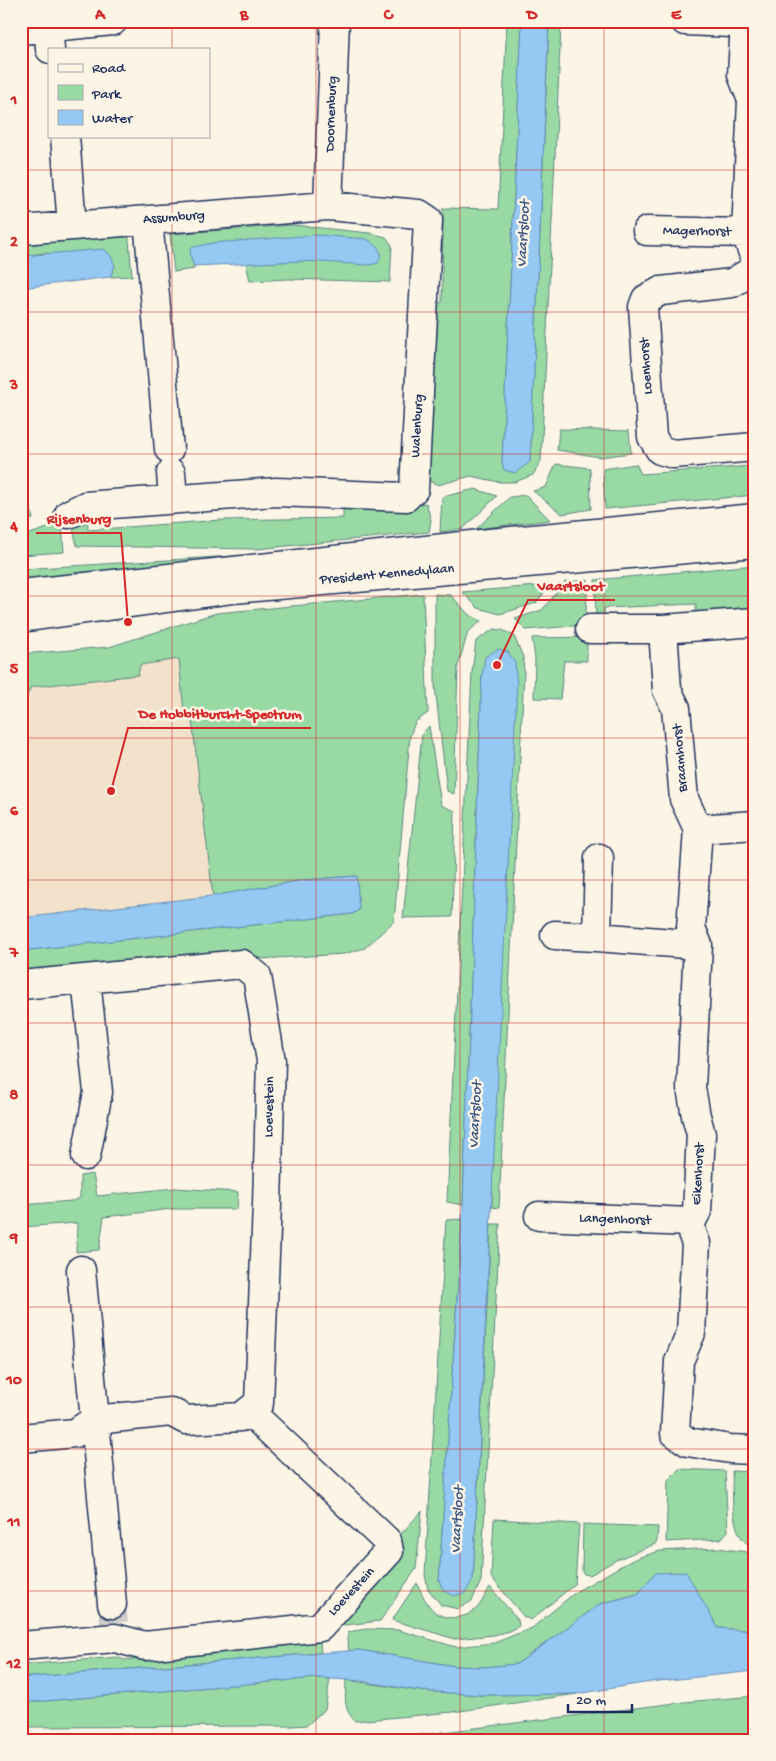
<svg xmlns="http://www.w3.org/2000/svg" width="776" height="1761" viewBox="0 0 776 1761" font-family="'Gochi Hand',sans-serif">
<rect width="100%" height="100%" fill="#fcf5e5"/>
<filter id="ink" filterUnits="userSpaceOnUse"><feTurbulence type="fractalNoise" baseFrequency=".02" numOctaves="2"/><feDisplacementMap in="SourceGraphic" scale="10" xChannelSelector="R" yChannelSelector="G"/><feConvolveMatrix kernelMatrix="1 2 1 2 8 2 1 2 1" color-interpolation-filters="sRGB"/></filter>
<g filter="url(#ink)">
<!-- built -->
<path fill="#f3e2cb" d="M 188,656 L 189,686 L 213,896 L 21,918 L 21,673 Z"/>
<!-- green -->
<path fill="#99daa4" stroke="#5a8481" d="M 507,21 L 522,22 L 502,462 L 530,462 L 549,24 L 561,26 L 541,461 L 533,475 L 515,482 L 499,482 L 471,476 L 438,485 L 422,478 L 432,307 L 442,302 L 443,208 L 498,209 Z
M 292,225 L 370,233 L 386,237 L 392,245 L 390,282 L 288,279 L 250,281 L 246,263 L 302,261 L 331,261 L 381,253 L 191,258 L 194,266 L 194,269 L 174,272 L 170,234 Z
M 128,228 L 132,276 L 110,277 L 115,266 L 45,253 L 21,256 L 21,245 L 37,244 L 37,236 L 49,235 L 50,242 L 121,236 Z
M 559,429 L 629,431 L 631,453 L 600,457 L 557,450 Z
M 754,456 L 755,495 L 605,509 L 603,469 L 636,464 L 641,474 L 752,466 Z
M 556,464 L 590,468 L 591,509 L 562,514 L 533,491 L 546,487 Z
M 475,489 L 497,496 L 463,529 L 440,532 L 442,497 Z
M 526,495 L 550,520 L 476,529 L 510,497 Z
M 343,501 L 409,506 L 426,503 L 431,520 L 429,532 L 257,549 L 77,546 L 72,524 L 87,513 L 88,530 L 221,520 L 343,518 Z
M 30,504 L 33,519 L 21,523 L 21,505 Z
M 62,523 L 64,552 L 21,555 L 21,537 Z
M 380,547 L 21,582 L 21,569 Z
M 755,565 L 755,611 L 696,616 L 696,604 L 604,608 L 605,621 L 596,620 L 595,580 Z
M 588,580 L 585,625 L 526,630 L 515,619 L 542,610 L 565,582 Z
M 550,585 L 536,603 L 500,614 L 478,608 L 462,592 Z
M 423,594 L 428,713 L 415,722 L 410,736 L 394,921 L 365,948 L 344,954 L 21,973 L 21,951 L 352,914 L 359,910 L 356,876 L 303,880 L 213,896 L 192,720 L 184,713 L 179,659 L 140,665 L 138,675 L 31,687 L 24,702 L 21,702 L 21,654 L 109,647 L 216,613 Z
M 435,594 L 451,595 L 468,614 L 481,621 L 468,632 L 458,666 L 454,794 L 447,791 L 435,686 Z
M 494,629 L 502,630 L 514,636 L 523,657 L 524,671 L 499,1208 L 492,1207 L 482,675 L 463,1205 L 447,1202 L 472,672 L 476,641 Z
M 587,637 L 587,661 L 564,661 L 560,699 L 534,698 L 535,658 L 532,638 Z
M 429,726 L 441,805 L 455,811 L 452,917 L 403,918 L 422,734 Z
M 93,1174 L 97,1196 L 175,1188 L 238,1192 L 237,1209 L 172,1209 L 104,1217 L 99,1250 L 76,1252 L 77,1223 L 21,1227 L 21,1205 L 72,1201 L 80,1198 L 80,1176 Z
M 462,1219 L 439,1581 L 473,1580 L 491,1224 L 500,1224 L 481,1581 L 472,1601 L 458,1609 L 441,1605 L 428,1589 L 425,1575 L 446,1220 Z
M 679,1469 L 725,1471 L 728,1531 L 721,1539 L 666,1542 L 668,1480 Z
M 732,1471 L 755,1472 L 755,1546 C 729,1544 733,1491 732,1471 Z
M 422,1511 L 416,1569 L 380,1621 L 328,1627 L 397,1538 Z
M 494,1519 L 579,1524 L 575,1584 L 531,1620 L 524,1617 L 491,1577 Z
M 583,1524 L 658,1527 L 657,1541 L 655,1544 L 616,1560 L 590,1575 L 584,1574 L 582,1571 Z
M 717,1548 L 755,1553 L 755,1631 L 718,1628 L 655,1573 L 638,1594 L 600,1604 L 517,1664 L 483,1667 L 455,1666 L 359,1650 L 349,1651 L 347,1639 L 348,1632 L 366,1629 L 398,1630 L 456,1647 L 494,1643 L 532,1628 L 577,1591 L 621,1566 L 640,1557 L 660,1551 Z
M 417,1583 C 421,1592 427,1606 435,1612 C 448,1622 468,1618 478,1607 C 483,1601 486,1593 490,1587 L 518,1620 L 519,1626 L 509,1631 L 494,1635 L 455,1639 L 392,1620 Z
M 320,1641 L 321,1653 L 21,1678 L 21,1665 L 118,1657 L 124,1660 Z
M 317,1678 L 330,1679 L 325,1709 L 307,1725 L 293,1726 L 21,1727 L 21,1703 Z
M 346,1680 L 420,1691 L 481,1695 L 577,1694 L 453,1712 L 355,1721 C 342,1708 346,1697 346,1680 Z
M 755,1696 L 755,1740 L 379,1740 L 684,1702 Z"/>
<!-- water -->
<path fill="#95c8f2" stroke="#648bb7" d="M 522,21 L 549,21 L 530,462 L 515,473 L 504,470 L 502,462 Z
M 316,235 L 367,239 L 378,247 L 381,254 L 378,263 L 369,265 L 302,261 L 194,266 L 191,258 L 190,248 L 212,243 Z
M 104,249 L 111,256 L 115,266 L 110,277 L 21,288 L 21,256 Z
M 498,649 L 508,652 L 515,663 L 517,684 L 473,1580 L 465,1593 L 454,1596 L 443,1590 L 439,1581 L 463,1205 L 482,675 L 485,657 Z
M 357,876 L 359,910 L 352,914 L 21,951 L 21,918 L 212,896 L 303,880 Z
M 686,1572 L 718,1628 L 755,1631 L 755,1671 L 650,1682 L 577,1694 L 481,1695 L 420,1691 L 361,1681 L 317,1678 L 21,1703 L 21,1678 L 321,1653 L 359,1650 L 455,1666 L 483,1667 L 517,1664 L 600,1604 L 638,1594 L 655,1573 Z"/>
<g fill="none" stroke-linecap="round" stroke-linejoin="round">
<!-- minor-tunnel -->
<path stroke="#cfcdca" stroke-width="28" stroke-dasharray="28 14" stroke-linecap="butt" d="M 112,1604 L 114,1623"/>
<!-- minor casing -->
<g stroke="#1b2f5e" stroke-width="31">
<path id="minor" d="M 48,21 L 50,49
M 685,21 L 755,24
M 745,21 L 742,75 L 752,100 L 746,233 L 755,259
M 21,30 L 113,21
M 65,136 L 72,226
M 328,206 L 335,21
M 148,220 L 169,449
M 21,230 L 328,206 L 419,214 L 428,220 L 414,489 L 406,497 L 276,492 L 85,506 L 69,514
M 647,231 L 746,233
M 755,269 L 732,283 L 661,291 L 646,299 L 643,307 L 652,437 L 660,450 L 673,454 L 755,447
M 171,473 L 173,498
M 21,594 L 490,543 L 755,518
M 21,618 L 233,589 L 755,543
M 590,629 L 663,629 L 755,622
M 663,629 L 667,690 L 676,708 L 684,799 L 698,829 L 691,928 L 698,945 L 691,1088 L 696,1116 L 701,1134 L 697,1211 L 691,1222 L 692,1233 L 696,1243 L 691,1333 L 679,1361 L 675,1433 L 688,1442 L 730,1449 L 755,1450
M 698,829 L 755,825
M 599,858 L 597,937 L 698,945
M 555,935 L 597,937
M 86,980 L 98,1092 L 86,1156
M 21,985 L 242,964 L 257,976 L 271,1061 L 267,1205 L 259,1403 L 241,1417 L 186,1420 L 171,1412 L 95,1420 L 75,1433 L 21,1438
M 539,1216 L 691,1222
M 81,1270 L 112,1604
M 21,1646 L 115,1638 L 145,1646 L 320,1627 L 389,1551 L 387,1541 L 249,1411"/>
</g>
<!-- minor -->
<use href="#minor" stroke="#fcf5e5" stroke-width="28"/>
</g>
</g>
<!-- grid -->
<path fill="none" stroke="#d62828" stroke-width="1" stroke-opacity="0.55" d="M 172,21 L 172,49M 316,21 L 316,1740M 460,21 L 460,1740M 604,21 L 604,1740M 172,136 L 172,1740M 21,170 L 755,170M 21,312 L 755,312M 21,454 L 755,454M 21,596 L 755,596M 21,738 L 755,738M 21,880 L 755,880M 21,1023 L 755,1023M 21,1165 L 755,1165M 21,1307 L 755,1307M 21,1449 L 755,1449M 21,1591 L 755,1591"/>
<g text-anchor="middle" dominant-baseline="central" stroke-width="5" stroke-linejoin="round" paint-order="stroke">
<!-- street labels -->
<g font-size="14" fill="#1b2f5e" stroke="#fcf5e5">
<text transform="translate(332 114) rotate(-88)">Doornenburg</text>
<text transform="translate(174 218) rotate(-4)">Assumburg</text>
<text transform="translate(697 232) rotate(1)">Magerhorst</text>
<text transform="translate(647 366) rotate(-94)">Loenhorst</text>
<text transform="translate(418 426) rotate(-87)">Walenburg</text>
<text transform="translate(387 575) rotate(-5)">President Kennedylaan</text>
<text transform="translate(681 758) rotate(-95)">Braamhorst</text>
<text transform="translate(270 1107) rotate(-89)">Loevestein</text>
<text transform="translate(699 1174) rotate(-87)">Eikenhorst</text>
<text transform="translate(615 1220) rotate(2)">Langenhorst</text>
<text transform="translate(352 1592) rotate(-47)">Loevestein</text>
</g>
<!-- water labels -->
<g font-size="15" font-style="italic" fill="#3a5583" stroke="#fcf5e5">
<text transform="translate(524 234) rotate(-87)">Vaartsloot</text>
<text transform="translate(476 1115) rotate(-87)">Vaartsloot</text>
<text transform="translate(458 1520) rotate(-87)">Vaartsloot</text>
</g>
</g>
<!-- callouts -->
<path fill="none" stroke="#d62828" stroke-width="2" d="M128 622L121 533H36M497 665L528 600H615M111 791L128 728H311"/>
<g fill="#d62828" stroke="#fcf5e5" stroke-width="2">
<circle cx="128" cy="622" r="5"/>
<circle cx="497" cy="665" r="5"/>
<circle cx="111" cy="791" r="5"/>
</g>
<g font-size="15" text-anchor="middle" font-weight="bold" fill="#d62828" stroke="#fcf5e5" stroke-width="5" stroke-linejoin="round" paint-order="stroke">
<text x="79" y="523">Rijsenburg</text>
<text x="571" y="590">Vaartsloot</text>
<text x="220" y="718">De Hobbitburcht-Spectrum</text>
</g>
<!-- margin -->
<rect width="776" height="1761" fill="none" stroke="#fcf5e5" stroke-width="55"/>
<!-- legend -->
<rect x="48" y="48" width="162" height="90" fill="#fcf5e5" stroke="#a2a6af"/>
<rect x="58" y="64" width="25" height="8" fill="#fcf5e5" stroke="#a2a6af"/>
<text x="92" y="72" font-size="15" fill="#1b2f5e">Road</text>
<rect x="58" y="85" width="25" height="15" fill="#99daa4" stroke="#a2a6af"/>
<text x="92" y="98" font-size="15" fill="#1b2f5e">Park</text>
<rect x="58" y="110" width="25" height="15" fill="#95c8f2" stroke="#a2a6af"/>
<text x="92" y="122" font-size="15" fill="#1b2f5e">Water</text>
<!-- scale -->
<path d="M568 1704v8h64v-8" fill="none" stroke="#1b2f5e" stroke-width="2.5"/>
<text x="576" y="1704" font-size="15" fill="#1b2f5e" stroke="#fcf5e5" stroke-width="4" paint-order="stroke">20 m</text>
<rect x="28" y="28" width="720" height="1706" fill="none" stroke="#d62828" stroke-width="2"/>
<g font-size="16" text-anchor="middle" font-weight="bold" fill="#d62828">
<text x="100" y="19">A</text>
<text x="244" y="19">B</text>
<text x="388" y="19">C</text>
<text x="532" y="19">D</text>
<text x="676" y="19">E</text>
<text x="14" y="104">1</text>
<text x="14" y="246">2</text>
<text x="14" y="389">3</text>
<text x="14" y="531">4</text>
<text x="14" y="673">5</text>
<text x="14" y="815">6</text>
<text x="14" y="957">7</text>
<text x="14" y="1099">8</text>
<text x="14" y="1242">9</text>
<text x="14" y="1384">10</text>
<text x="14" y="1526">11</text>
<text x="14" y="1668">12</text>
</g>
</svg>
